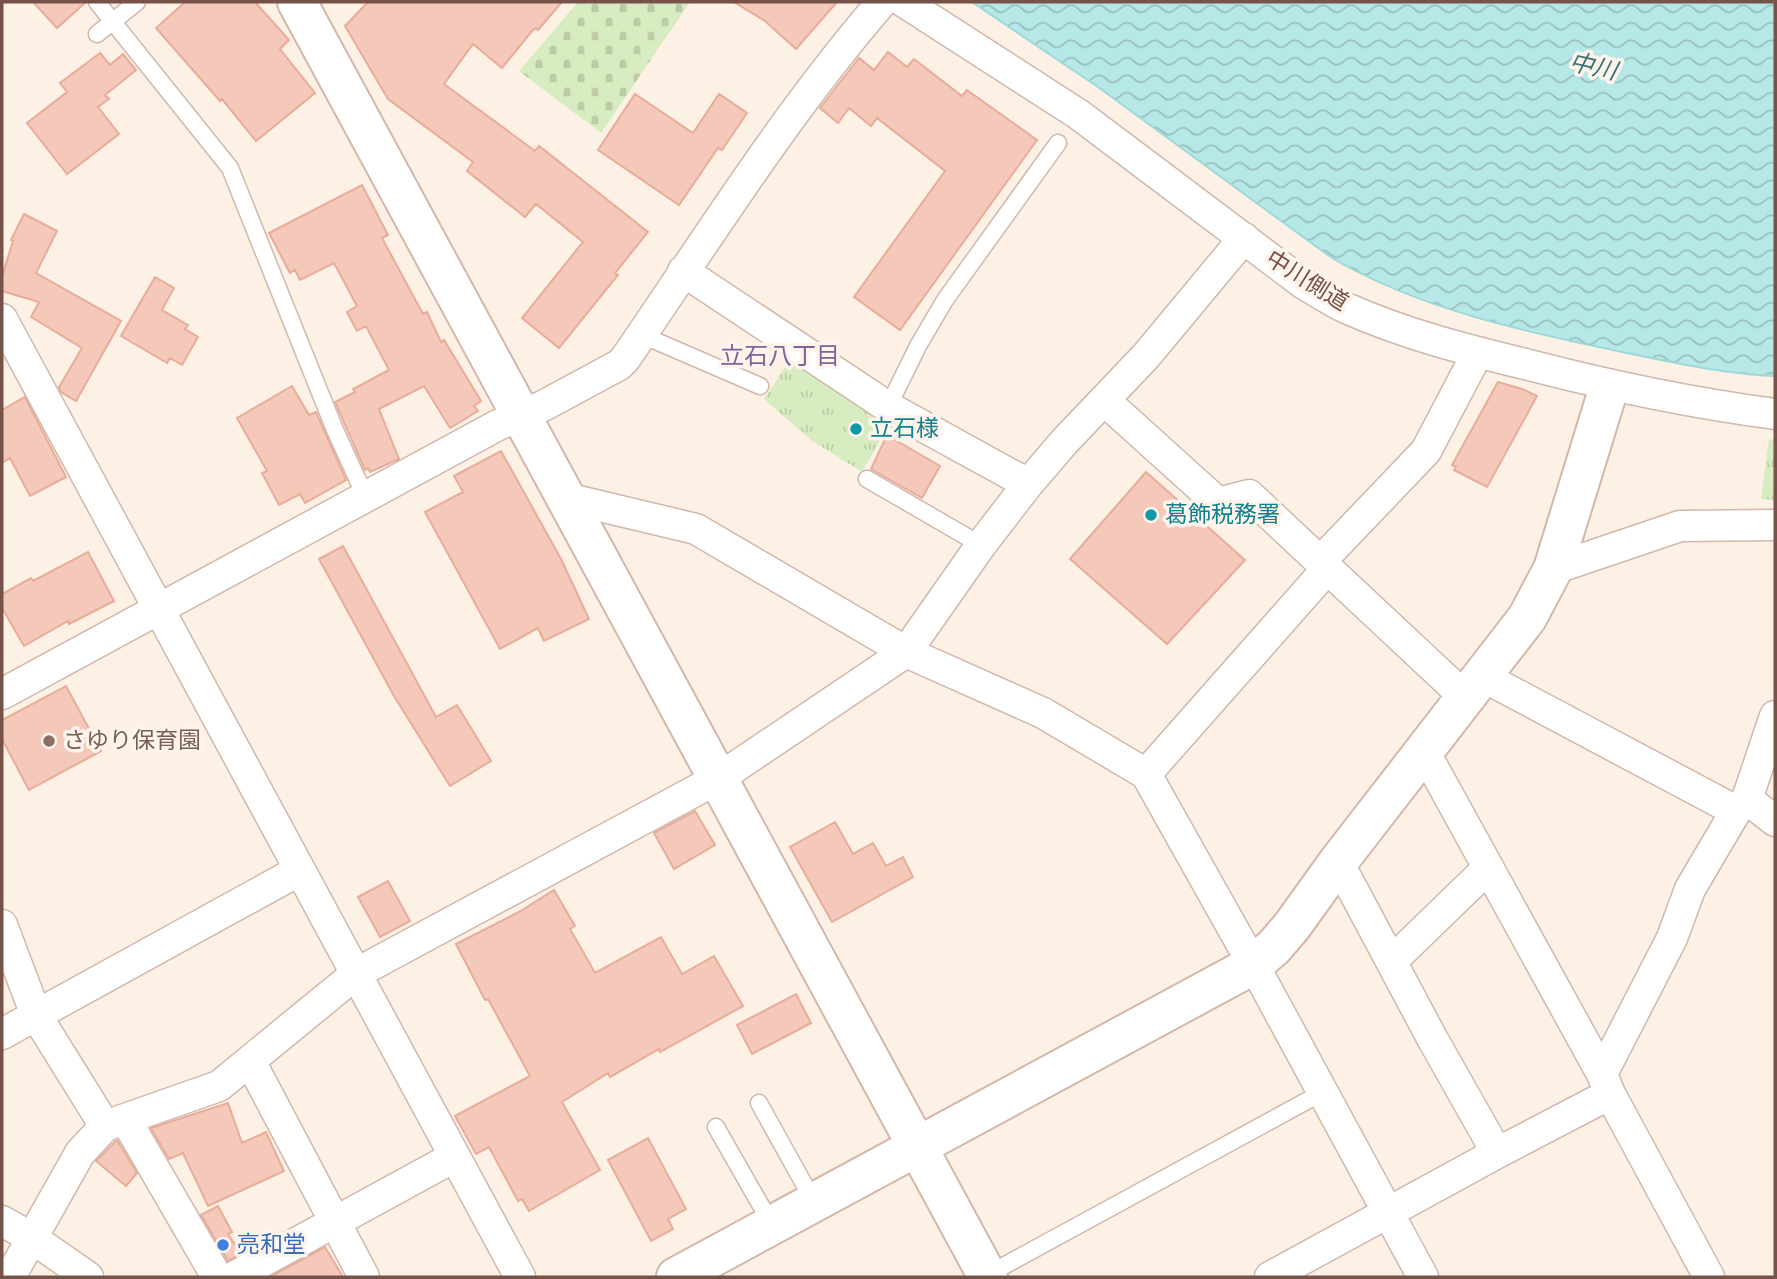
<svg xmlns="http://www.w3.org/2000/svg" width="1777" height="1279" viewBox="0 0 1777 1279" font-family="'Sofia Sans Condensed','Noto Sans JP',sans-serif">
<defs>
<pattern id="grass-tufts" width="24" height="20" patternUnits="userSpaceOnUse" patternTransform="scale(1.75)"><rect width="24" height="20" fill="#d8ecc1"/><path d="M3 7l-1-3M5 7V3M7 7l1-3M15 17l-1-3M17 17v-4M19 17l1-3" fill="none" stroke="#bdcca7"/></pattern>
<pattern id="cemetery-stones" width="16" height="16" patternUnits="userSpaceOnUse" patternTransform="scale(1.75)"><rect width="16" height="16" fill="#d8ecc1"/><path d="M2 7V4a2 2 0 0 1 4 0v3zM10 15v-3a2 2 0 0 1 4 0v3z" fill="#bdcca7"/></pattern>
<pattern id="water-waves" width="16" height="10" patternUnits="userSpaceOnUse" patternTransform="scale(1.75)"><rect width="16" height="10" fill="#b7e8e8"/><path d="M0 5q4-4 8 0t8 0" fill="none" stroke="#9abfbe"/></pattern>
</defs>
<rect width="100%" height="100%" fill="#fdf0e4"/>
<!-- grass -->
<path fill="url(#grass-tufts)" d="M 793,355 L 892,420 L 862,472 L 811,440 L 764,399 Z
M 1769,439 L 1775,440 L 1775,500 L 1761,499 Z"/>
<!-- cemetery -->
<path fill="url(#cemetery-stones)" d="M 578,2 L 690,2 L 601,133 L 519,71 Z"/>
<!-- water -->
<path fill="url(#water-waves)" stroke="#9dd9da" stroke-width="2" d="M 972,2 L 1775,2 L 1775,376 C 1725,374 1676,363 1627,353 C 1527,332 1421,310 1332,258 L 1098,87 Z"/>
<!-- building -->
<path fill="#f4c9ba" stroke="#e8ac99" stroke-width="2" d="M 33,2 L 86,2 L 57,28 Z
M 185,2 L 255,2 L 289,40 L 280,49 L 315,93 L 256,141 L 222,99 L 220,101 L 156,28 Z
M 368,2 L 562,2 L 538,30 L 536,28 L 532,31 L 502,68 L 473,44 L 444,84 L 535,151 L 539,146 L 648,232 L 615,273 L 618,275 L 559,348 L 522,318 L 583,242 L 536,204 L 525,217 L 467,171 L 473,162 L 388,99 L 345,26 Z
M 734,2 L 837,2 L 796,49 L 765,21 Z
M 888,52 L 907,67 L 914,59 L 962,96 L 967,90 L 1037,140 L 900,330 L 854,297 L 945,171 L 877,118 L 871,126 L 849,108 L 838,123 L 820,108 L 859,58 L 874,70 Z
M 100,53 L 110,65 L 123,54 L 136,70 L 105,95 L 109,99 L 98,107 L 119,134 L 67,174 L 27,123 L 67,92 L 60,83 Z
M 635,94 L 693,133 L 719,94 L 747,113 L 722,150 L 718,148 L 679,205 L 598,150 Z
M 362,185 L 388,235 L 382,238 L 423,314 L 427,312 L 441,342 L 444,340 L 481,401 L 474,406 L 478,411 L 450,428 L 424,386 L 379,409 L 399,459 L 370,472 L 368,468 L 365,470 L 335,402 L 355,392 L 353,389 L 389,370 L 366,326 L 357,331 L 347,312 L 357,306 L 334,263 L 300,280 L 295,270 L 290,273 L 269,233 Z
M 24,214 L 57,231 L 36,273 L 121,321 L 76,401 L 61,392 L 59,387 L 82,348 L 31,317 L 39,302 L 2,291 L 2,277 L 13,241 L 11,240 Z
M 155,277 L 174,288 L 162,310 L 188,325 L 185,329 L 198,337 L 182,365 L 170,358 L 167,363 L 121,336 Z
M 1498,382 L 1522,389 L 1537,396 L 1487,487 L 1454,470 L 1456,467 L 1452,465 Z
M 292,386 L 309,415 L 316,412 L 346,480 L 305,503 L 300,494 L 279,505 L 262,473 L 267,471 L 237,418 Z
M 25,397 L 66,477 L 30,496 L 10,458 L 2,463 L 2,410 Z
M 887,435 L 940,466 L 922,498 L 871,469 Z
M 501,451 L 561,559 L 589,619 L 544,641 L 538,628 L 500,649 L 425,512 L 463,492 L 454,476 Z
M 1146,472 L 1245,560 L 1167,644 L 1070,559 Z
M 343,546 L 436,717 L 457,705 L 491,761 L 450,786 L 394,696 L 319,559 Z
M 88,552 L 114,601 L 69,624 L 68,621 L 24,646 L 2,608 L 2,594 L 31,578 L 33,581 Z
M 66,686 L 101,751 L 29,790 L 2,739 L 2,720 Z
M 695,811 L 715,845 L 674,869 L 654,833 Z
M 835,822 L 853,854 L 873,843 L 886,866 L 903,857 L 913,877 L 832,922 L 790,847 Z
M 388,881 L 410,921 L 380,937 L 358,897 Z
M 554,890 L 575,926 L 570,929 L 595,973 L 661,937 L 682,974 L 714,956 L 743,1006 L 660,1052 L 659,1049 L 610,1077 L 608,1073 L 562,1102 L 600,1170 L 529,1211 L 522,1199 L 518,1201 L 489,1147 L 476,1154 L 455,1116 L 530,1076 L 488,999 L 485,1000 L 456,944 L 519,912 Z
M 796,994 L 811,1023 L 752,1054 L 737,1025 Z
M 228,1103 L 242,1143 L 266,1132 L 284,1171 L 208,1206 L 183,1153 L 169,1159 L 151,1128 Z
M 648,1138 L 686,1209 L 668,1219 L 673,1229 L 651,1241 L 608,1160 Z
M 117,1140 L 137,1173 L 126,1186 L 96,1161 Z
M 218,1206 L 232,1232 L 228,1234 L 241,1254 L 228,1261 L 201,1215 Z
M 325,1247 L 343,1277 L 270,1277 Z"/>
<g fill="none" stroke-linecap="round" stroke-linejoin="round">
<!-- lane casing -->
<g stroke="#d1b8ac" stroke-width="19">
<path id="lane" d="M 97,2 L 230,168 L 335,430 L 366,498
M 97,34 L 137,2
M 642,335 L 760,386
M 888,407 L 918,346 L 945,300 L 1058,143
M 867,479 L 981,545
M 759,1103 L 814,1202
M 716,1127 L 772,1225
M 987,1275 L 1323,1092"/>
</g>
<!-- street casing -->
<g stroke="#d1b8ac" stroke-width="33">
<path id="street" d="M 904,2 L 1078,114 L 1304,284 C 1318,292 1331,301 1346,308 C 1404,334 1467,350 1529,365 C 1610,386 1692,403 1775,414
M 683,271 L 888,407 L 1028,484
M 2,319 L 520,1277
M 1104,400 L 1218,503 L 1249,495 L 1466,698
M 566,498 L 696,529 L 906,652 L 1043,713 L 1146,774 L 1264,984 L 1423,1277
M 1320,562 L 1426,451 L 1478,352
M 1553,569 L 1680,526 L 1775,525
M 1482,676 L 1736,811
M 2,694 L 498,425 L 543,406 L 619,365 L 625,359 C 708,238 786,113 882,2
M 1424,751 L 1602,1074 L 1610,1094 L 1709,1277
M 1146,774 L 1327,569
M 1747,799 L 1775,821
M 1338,862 L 1432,1038 L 1497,1153
M 2,925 L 36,1015 L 105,1126
M 1392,961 L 1488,868
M 2,1034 L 300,870
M 250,1061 L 364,1277
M 1602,1074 L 1672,938 L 1690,889 L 1736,811 L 1747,799 L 1775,716
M 126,1120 L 217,1277
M 2,1221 L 32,1238 L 88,1277
M 10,1277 L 80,1153 L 105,1126 L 219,1086 L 357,973 L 719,778 L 906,652 L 981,545 L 1028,484 L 1065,441 L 1146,356 L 1244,238
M 234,1277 L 454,1157
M 1270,1277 L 1497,1153 L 1610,1094"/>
</g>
<!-- secondary casing -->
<g stroke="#d5b7a9" stroke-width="42">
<path id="secondary" d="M 297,2 L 988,1277
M 676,1277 L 1253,965 L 1274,947 L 1292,926 L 1338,862 L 1527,618 L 1553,569 L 1606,397"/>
</g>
<!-- lane -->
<use href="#lane" stroke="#fff" stroke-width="16"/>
<!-- street -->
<use href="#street" stroke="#fff" stroke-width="30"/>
<!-- secondary -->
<use href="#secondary" stroke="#fff" stroke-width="38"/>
</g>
<!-- markers -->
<g fill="#0f9aa8" stroke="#fff4eb" stroke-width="2.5">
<circle cx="856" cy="429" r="7"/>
<circle cx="1151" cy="515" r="7"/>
</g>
<circle fill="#8d6e63" stroke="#fff4eb" stroke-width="2.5" cx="49" cy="741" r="7"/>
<circle fill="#3f7fe0" stroke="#fff4eb" stroke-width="2.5" cx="223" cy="1245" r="7"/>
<g text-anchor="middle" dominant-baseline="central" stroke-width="7" stroke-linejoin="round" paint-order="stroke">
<!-- street labels -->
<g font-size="23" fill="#775248" stroke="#fff4eb">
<text transform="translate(1307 281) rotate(32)">中川側道</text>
</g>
<!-- culture labels -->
<g font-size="23" fill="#0d838f" stroke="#fff4eb" text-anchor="start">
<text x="870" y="429">立石様</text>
<text x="1165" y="515">葛飾税務署</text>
</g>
<!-- education labels -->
<g font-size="23" fill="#785e54" stroke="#fff4eb" text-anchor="start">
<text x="63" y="741">さゆり保育園</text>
</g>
<!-- shop labels -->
<g font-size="23" fill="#366cbe" stroke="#fff4eb" text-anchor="start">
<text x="237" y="1245">亮和堂</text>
</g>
<!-- water labels -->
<g font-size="24" font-style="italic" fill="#387476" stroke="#fff4eb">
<text transform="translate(1593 67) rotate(13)">中川</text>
</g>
<!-- neighbourhood labels -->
<g font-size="24" fill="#80639b" stroke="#fff4eb">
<text x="780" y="356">立石八丁目</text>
</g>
</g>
<!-- border -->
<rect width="1777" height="1279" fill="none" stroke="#775248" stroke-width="7"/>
</svg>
